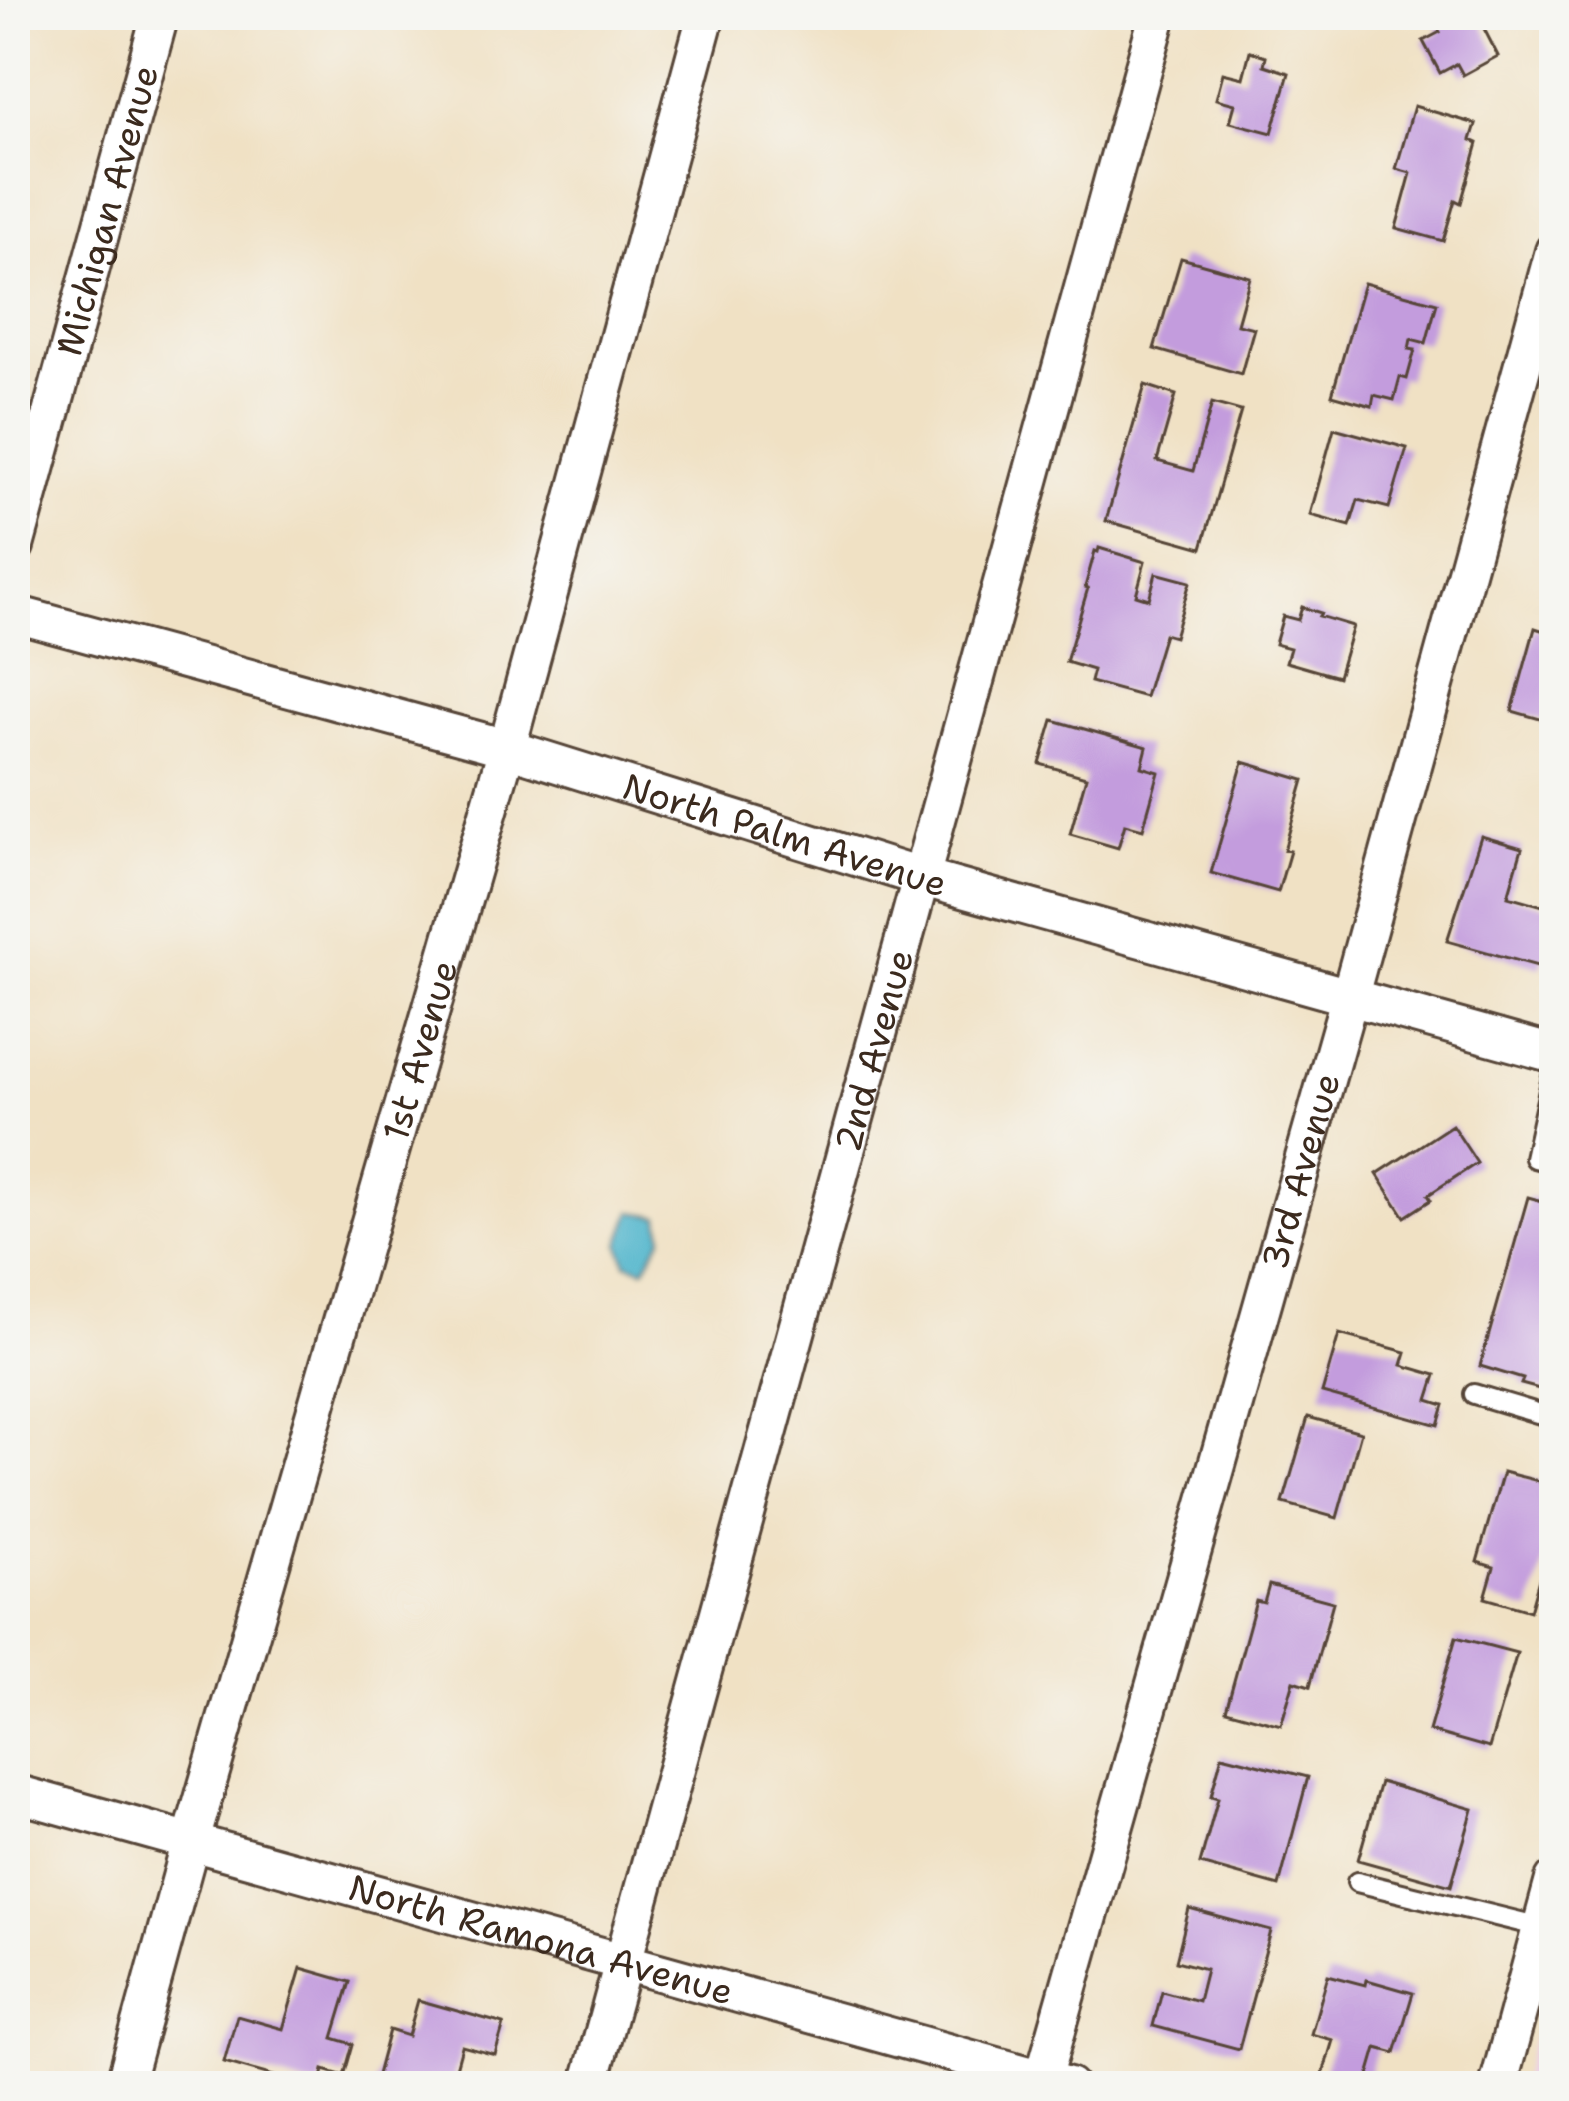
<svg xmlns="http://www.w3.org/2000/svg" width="1569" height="2101" viewBox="0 0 1569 2101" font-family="'Shantell Sans',sans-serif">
<rect width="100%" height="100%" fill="#f6f6f2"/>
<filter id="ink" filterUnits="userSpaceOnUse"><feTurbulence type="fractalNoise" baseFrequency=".00833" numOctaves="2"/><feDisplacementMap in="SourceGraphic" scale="24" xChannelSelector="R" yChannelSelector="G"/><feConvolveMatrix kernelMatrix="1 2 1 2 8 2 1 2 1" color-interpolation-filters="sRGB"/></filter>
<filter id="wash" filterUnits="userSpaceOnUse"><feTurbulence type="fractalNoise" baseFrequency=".004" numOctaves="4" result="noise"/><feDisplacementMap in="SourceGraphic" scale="48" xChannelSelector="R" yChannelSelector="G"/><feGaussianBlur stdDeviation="2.7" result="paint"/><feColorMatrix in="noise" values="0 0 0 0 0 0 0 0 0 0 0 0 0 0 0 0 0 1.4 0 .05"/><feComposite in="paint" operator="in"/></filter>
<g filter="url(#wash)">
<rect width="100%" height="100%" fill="#f0e1c4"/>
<!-- built -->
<path fill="#ebd1eb" d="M 1554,1961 L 1554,2086 L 1520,2086 Z"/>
<!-- water -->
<path fill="#4cb3cb" stroke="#446e74" stroke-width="3" d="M 632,1212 L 660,1216 L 663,1237 L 644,1269 L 626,1263 L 620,1244 Z"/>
<g id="blocks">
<!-- building -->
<path fill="#c39cdd" d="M 1425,15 L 1477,15 L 1498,56 L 1463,75 L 1457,64 L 1440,73 L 1423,41 L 1440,32 L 1434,22 L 1430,24 Z
M 1250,51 L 1266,56 L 1264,65 L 1289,73 L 1272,133 L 1230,122 L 1235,104 L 1216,99 L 1223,73 L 1243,78 Z
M 1414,106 L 1476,124 L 1471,140 L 1478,143 L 1461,203 L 1455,200 L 1443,241 L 1396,228 L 1411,173 L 1396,169 Z
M 1181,258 L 1250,277 L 1237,324 L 1254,328 L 1241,374 L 1154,349 Z
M 1364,283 L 1437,303 L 1426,343 L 1411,339 L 1409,349 L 1415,350 L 1407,379 L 1400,377 L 1394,400 L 1374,395 L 1372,406 L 1332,395 Z
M 1145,385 L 1176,395 L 1157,461 L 1193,471 L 1212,403 L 1241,411 L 1202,548 L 1106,521 Z
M 1334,428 L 1407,448 L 1389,508 L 1358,500 L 1350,526 L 1310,515 Z
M 1099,548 L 1145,562 L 1136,595 L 1149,599 L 1156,573 L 1190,582 L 1174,637 L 1164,634 L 1145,697 L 1090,682 L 1093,670 L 1066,662 L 1088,588 L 1085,587 L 1095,551 L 1098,552 Z
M 1302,607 L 1321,613 L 1319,616 L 1353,626 L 1338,677 L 1286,662 L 1290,648 L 1275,644 L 1283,616 L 1298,620 Z
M 1535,628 L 1554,634 L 1554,723 L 1512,711 Z
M 1053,720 L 1147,747 L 1142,767 L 1159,772 L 1143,829 L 1125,824 L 1118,848 L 1070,834 L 1086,777 L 1040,764 Z
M 1243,762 L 1304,780 L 1284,850 L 1290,851 L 1278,892 L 1211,873 Z
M 1481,836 L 1522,848 L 1508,896 L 1554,909 L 1549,937 L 1554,938 L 1554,961 L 1543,958 L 1541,967 L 1447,941 Z
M 1452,1125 L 1477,1163 L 1428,1195 L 1431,1200 L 1405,1217 L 1377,1174 Z
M 1528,1197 L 1554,1204 L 1550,1219 L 1554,1220 L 1554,1393 L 1521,1384 L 1523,1379 L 1480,1366 Z
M 1339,1334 L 1406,1352 L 1402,1365 L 1436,1375 L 1428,1400 L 1444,1405 L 1438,1425 L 1322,1393 Z
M 1308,1417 L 1361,1432 L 1337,1518 L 1283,1503 Z
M 1503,1472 L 1554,1485 L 1554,1526 L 1530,1611 L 1485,1598 L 1494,1567 L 1477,1562 Z
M 1269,1585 L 1333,1602 L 1310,1686 L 1294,1681 L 1281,1725 L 1226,1710 L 1256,1601 L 1264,1603 Z
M 1456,1637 L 1517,1653 L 1489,1748 L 1429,1731 Z
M 1222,1755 L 1308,1777 L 1279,1886 L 1200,1864 L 1218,1798 L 1211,1796 Z
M 1380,1782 L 1473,1809 L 1451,1886 L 1358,1860 Z
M 1189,1909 L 1271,1931 L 1239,2049 L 1153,2026 L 1162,1991 L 1198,2001 L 1206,1969 L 1176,1961 Z
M 301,1968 L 350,1982 L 333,2038 L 353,2044 L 344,2076 L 324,2070 L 320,2086 L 309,2086 L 224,2062 L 237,2016 L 283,2029 Z
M 1328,1975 L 1366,1985 L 1367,1980 L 1413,1993 L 1395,2053 L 1377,2048 L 1366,2086 L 1337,2086 L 1338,2081 L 1322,2077 L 1333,2040 L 1311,2034 Z
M 418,2000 L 504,2024 L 495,2055 L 462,2046 L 453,2079 L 474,2086 L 374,2086 L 389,2030 L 408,2036 Z"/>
</g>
</g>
<g filter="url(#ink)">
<use href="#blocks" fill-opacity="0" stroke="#564537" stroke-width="3"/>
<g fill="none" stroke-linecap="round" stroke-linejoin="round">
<!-- service casing -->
<g stroke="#564537" stroke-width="24">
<path id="service" d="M 1554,1068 L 1534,1158 L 1554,1163
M 1474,1394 L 1554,1418
M 1357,1882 L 1541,1927"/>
</g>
<!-- minor casing -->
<g stroke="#564537" stroke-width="42">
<g id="minor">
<path id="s1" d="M 15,546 L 160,15"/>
<path id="s2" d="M 15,614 L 507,748 L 923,878 L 1554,1054"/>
<path id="s3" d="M 15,1793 L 1069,2086"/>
<path id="s4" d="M 124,2086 L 191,1841 L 507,748 L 706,15"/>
<path id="s5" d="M 589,2086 L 1158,15"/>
<path id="s6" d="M 1041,2086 L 1349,999 L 1554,251"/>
<path d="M 1498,2086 L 1554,1880"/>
</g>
</g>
<!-- service -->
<use href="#service" stroke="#fff" stroke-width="18"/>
<!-- minor -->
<use href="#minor" stroke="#fff" stroke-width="36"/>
</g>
</g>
<g text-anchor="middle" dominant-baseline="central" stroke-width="12" stroke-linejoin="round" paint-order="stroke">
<!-- street labels -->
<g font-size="36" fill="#3b2a1e" stroke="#f6f6f2">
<text stroke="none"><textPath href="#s1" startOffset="348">Michigan Avenue</textPath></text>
<text stroke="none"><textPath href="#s2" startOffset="801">North Palm Avenue</textPath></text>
<text stroke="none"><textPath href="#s5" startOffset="1074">2nd Avenue</textPath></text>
<text stroke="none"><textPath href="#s4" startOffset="1077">1st Avenue</textPath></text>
<text stroke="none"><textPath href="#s6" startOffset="951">3rd Avenue</textPath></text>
<text stroke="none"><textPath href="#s3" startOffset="546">North Ramona Avenue</textPath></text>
</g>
</g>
<!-- margin -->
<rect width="1569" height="2101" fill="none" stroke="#f6f6f2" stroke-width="60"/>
</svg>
